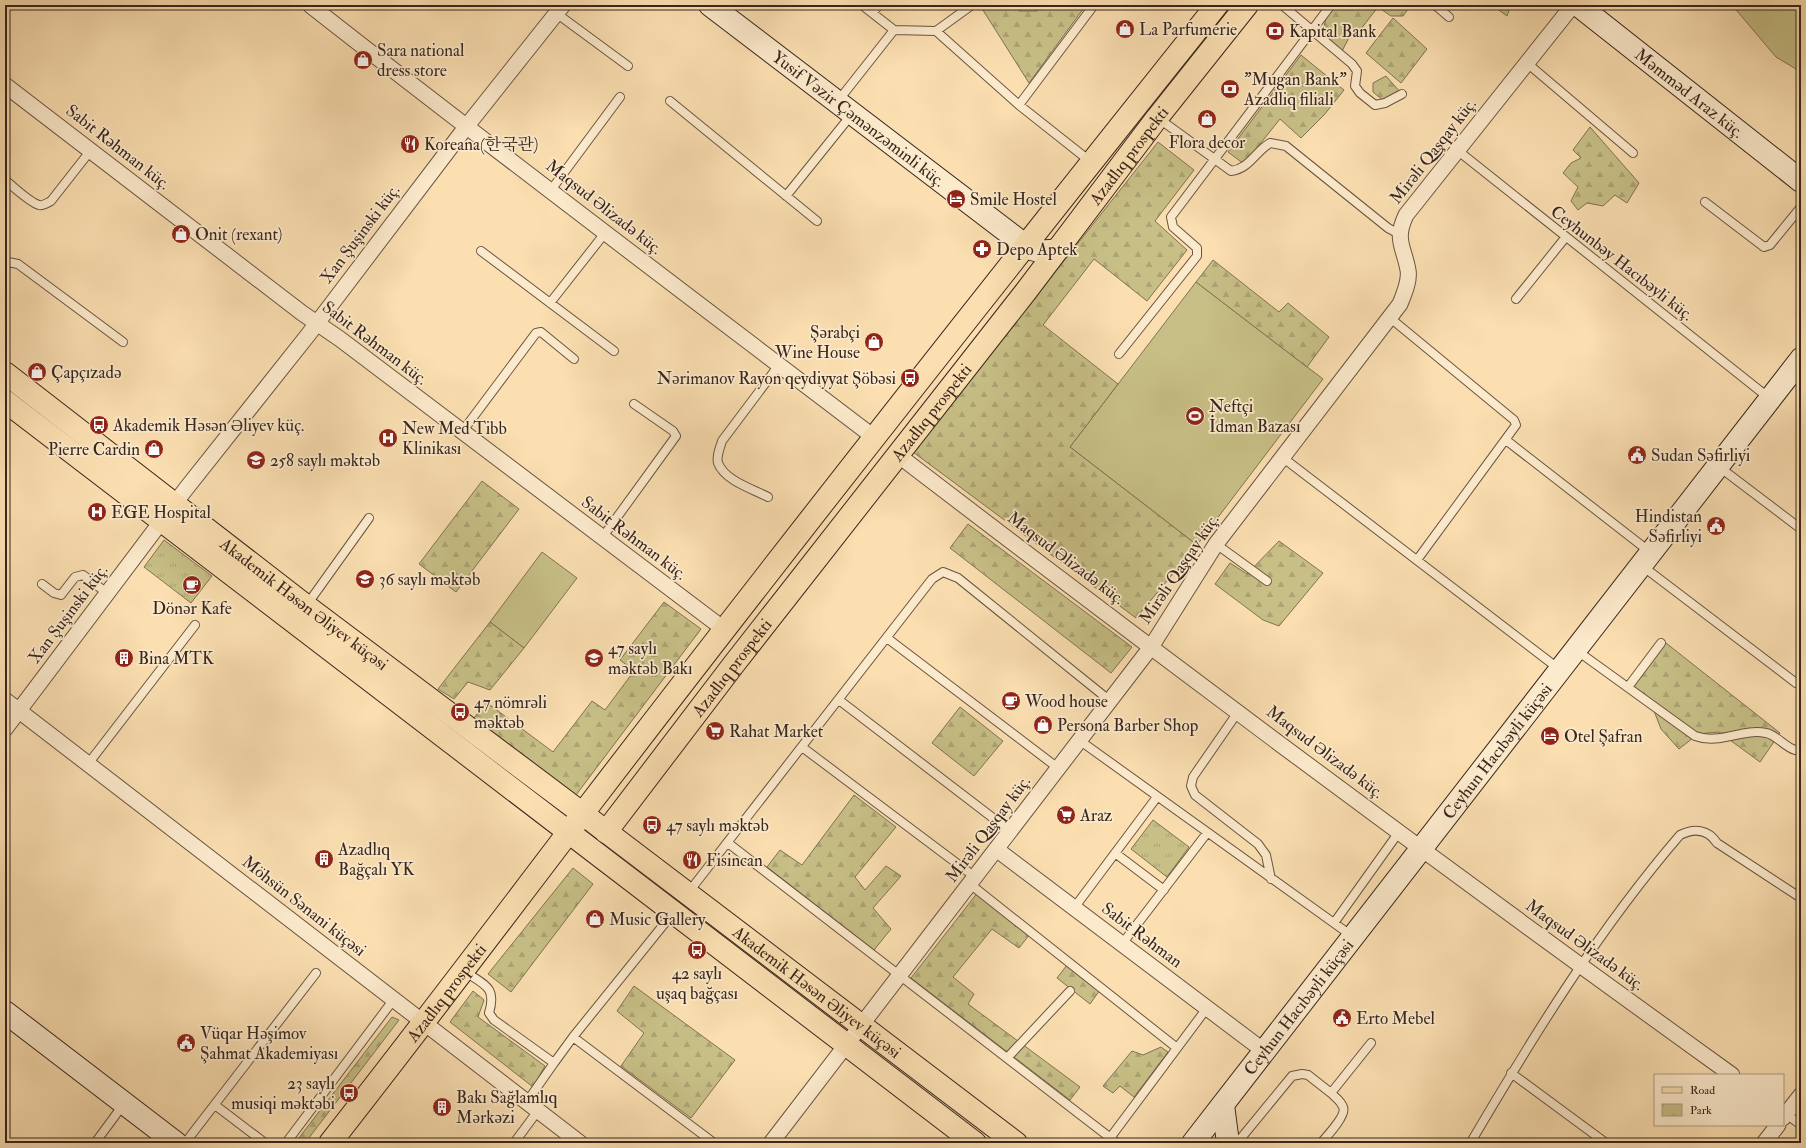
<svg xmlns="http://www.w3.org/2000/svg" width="1806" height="1148" viewBox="0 0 1806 1148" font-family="'IM FELL Double Pica','Noto Serif KR',serif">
<defs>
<pattern id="forest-firs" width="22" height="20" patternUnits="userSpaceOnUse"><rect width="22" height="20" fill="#c7bf86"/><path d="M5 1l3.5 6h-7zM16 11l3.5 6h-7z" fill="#aca473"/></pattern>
<pattern id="park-tufts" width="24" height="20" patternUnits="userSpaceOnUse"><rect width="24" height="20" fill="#c7bf86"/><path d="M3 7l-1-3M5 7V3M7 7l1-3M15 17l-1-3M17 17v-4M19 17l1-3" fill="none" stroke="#aca473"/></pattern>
</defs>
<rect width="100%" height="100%" fill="#fbdfb1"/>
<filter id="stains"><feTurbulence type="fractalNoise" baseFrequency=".005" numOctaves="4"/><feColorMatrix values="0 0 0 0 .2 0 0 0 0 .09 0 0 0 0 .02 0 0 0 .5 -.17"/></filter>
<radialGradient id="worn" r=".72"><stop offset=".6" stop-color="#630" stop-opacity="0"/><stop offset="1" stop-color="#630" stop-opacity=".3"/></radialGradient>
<!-- grass -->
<path fill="#c7bf86" stroke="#807252" d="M 1732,5 L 1801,5 L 1801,72 L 1776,57 Z
M 1196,282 L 1323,379 L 1197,545 L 1070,447 Z
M 542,552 L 577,578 L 524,648 L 490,622 Z"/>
<!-- forest -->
<path fill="url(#forest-firs)" stroke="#807252" d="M 985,5 L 1014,5 L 1019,11 L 1037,11 L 1038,5 L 1086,5 L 1029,83 L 981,7 Z
M 1336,5 L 1411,5 L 1403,16 L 1391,16 L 1378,7 L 1357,34 L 1351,34 L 1342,51 C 1318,37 1323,36 1327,11 Z
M 1492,5 L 1511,5 L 1507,16 Z
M 1393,18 L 1427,49 L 1401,83 L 1366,53 Z
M 1301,55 L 1344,90 L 1324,115 L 1301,138 L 1280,119 L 1244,164 L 1228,152 Z
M 1386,76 L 1400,92 L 1384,101 L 1373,92 L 1373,83 Z
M 1590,127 L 1639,183 L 1627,203 L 1615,195 L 1603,206 L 1587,203 L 1578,210 L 1571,201 L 1578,187 L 1563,173 L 1571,163 L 1581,158 L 1573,150 Z
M 1158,142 L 1194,170 L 1155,221 L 1187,250 L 1147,301 L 1094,259 L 1043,325 L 1118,384 L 1070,447 L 1197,545 L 1136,618 L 913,452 Z
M 1213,260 L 1279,312 L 1288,303 L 1329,337 L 1307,367 L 1196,282 Z
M 482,481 L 519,509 L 456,592 L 419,564 Z
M 968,524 L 1132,647 L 1111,673 L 950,548 Z
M 1279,541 L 1323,573 L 1279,626 L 1263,620 L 1215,584 L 1230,563 L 1247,574 Z
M 664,602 L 701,629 L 576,795 L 474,718 L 486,702 L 553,752 L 592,701 L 605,710 L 634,671 L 620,660 Z
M 490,622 L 524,648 L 490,690 L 468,682 L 454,699 L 438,689 Z
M 1666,643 L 1780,733 L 1760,762 L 1719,732 L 1698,734 L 1679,749 L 1661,729 L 1651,703 L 1633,687 Z
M 960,707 L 1003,741 L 974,776 L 932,743 Z
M 854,795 L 896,827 L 855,877 L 865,890 L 886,866 L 901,876 L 873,908 L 891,929 L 874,950 L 767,867 L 780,850 L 802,865 Z
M 573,868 L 593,884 L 511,992 L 488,974 Z
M 978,892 L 1030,934 L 1019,948 L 992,929 L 953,977 L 974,994 L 968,1004 L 1080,1087 L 1070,1100 L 911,978 Z
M 1067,965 L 1100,990 L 1090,1004 L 1057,978 Z
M 634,986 L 735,1060 L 691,1118 L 621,1066 L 644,1033 L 617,1011 Z
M 473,991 L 484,1000 L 478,1017 L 545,1066 L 533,1087 L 450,1022 Z
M 392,1017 L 399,1020 L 305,1143 L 295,1143 Z
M 1161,1047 L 1168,1052 L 1134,1097 L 1120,1086 L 1113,1093 L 1103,1086 L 1132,1051 L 1143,1055 Z"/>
<!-- park -->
<path fill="url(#park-tufts)" stroke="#807252" d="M 164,540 L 212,576 L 191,603 L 144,567 Z
M 1153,820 L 1189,847 L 1167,877 L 1131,849 Z"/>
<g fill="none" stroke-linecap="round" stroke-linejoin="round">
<!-- lane casing -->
<g stroke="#695442" stroke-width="10">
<path id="lane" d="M 862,5 L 894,30 L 936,31 L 1019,105 L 1091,162
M 1282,5 L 1352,64 L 1357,71 L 1355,86 L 1360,93 L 1375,105 L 1385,103 L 1402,94
M 1435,5 L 1449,17
M 556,13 L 628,66
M 872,13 L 879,5
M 936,31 L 972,5
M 1527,63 L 1633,153
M 670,101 L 817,221
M 838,101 L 894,30
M 1019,105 L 1094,5
M 1158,118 L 1231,171 C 1249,169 1255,152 1270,143 L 1286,146 L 1388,228 L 1399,234
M 1457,150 L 1769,398
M 5,180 C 14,187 29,202 39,205 C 43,206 47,203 51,201 L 91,150
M 551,190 L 620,97
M 786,196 L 852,114
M 1705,202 L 1764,247 L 1770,245 L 1801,207
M 481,251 L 614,351
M 5,265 L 8,262 L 18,264 L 123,342
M 1516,299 L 1565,238
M 550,303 L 605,233
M 1389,317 L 1514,420 L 1516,425 L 1417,560
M 1119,354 L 1197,256 L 1197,248 L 1173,227 L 1171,217 L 1331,5
M 462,432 L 536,333 L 541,332 L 574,359
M 1506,440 L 1650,552
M 1282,457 L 1559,669
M 1718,466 L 1801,529
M 768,497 C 753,489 725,481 718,463 C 716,456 720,448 722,441 L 779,365
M 602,538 L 676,436 L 673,431 L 634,404
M 1216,544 L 1267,581
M 1641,565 L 1796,683 L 1801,683
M 42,584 L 54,593 L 61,595 L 75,577 L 83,575 L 107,593
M 306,606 L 369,518
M 887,638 L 1058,768
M 1576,650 L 1695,736 C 1720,745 1742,728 1766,733 C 1775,734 1785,747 1795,750 L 1801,748
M 1628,687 L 1661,643
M 839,700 L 1010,831
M 1238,712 L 1193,777 L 1191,786 L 1195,795 L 1258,844 L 1266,855 L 1271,879
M 1079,740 L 1352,936
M 802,747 L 975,877
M 88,764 L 195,625
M 728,843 L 1117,1143
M 1115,853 L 1164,890
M 970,884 L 1177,1048
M 688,893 L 932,579 L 943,572 L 958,578 L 1109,700
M 1074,908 L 1157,797
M 1334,923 L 1399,832
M 1122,944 L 1207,833
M 464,971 C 484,985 497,986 489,1013 L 494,1020 L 554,1063 L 573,1037 L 714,1143
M 573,1037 L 673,913
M 1008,1057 L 1070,991
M 1511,1073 L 1606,1143
M 526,1103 L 554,1063
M 215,1105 L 265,1143
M 1786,1114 L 1801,1125
M 1110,1138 L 1207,1008
M 1471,1142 C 1534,1035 1599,929 1680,835 C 1694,828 1708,829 1717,843 L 1801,898
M 95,1143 L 123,1105
M 185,1143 L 316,973
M 286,1143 L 394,999
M 514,1143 L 537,1112
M 1237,1143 L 1292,1076 L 1302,1074 L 1308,1075 L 1331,1093 L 1371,1043
M 1321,1143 C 1327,1136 1347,1115 1343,1107 C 1341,1101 1335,1097 1331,1093"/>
</g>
<!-- street casing -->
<g stroke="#695442" stroke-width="17">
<path id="street" d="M 310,5 C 497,152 686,294 875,438
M 5,85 L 302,313 L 340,339 L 725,630
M 898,455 C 1173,666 1451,873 1732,1075
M 5,700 L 580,1143
M 5,729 L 185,490 L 308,335 L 466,127 L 563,5
M 996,849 L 1264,1051
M 1783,1118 L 1801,1095
M 771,1143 L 1151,647 L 1216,544 L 1400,304 C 1404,294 1410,281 1408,270 C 1404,247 1394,240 1406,215 L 1573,5
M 1764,1143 L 1778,1125"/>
</g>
<!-- secondary casing -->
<g stroke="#38261d" stroke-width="24">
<g id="secondary">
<path id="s1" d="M 710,5 L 1026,246 C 1036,252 1045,252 1057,250"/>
<path id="s2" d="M 1578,5 L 1801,181"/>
<path d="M 5,1012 L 176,1143"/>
<path d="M 1223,1105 L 1228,1143"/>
<path id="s3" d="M 1193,1143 L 1801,359"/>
</g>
</g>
<!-- primary casing -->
<g stroke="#38261d" stroke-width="24">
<g id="primary">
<path id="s4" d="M 5,373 L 306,606 L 583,814 L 1016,1143"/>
<path d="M 5,401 L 975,1143"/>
<path id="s5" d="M 606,832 L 734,664 L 1027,290 L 1157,118 L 1247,5"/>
<path id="s6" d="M 330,1143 C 418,1031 504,917 590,804 C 796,535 1006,269 1217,5"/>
</g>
</g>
<!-- lane -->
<use href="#lane" stroke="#fceacc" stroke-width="8"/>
<!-- street -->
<use href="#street" stroke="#fceacc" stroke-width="15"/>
<!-- secondary -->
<use href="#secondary" stroke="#fceacc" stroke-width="22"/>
<!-- primary -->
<use href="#primary" stroke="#fbdfb1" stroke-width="22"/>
</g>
<!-- icons -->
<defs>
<g id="shop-disc" transform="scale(1)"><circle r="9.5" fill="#8f2418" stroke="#fceacc"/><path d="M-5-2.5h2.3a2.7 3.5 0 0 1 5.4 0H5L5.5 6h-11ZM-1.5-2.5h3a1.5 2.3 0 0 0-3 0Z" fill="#fff"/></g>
<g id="bank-disc" transform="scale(1)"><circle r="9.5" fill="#8f2418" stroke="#fceacc"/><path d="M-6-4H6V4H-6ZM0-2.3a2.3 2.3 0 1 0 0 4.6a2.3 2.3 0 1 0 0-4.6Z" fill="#fff"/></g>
<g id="restaurant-disc" transform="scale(1)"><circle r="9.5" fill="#8f2418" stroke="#fceacc"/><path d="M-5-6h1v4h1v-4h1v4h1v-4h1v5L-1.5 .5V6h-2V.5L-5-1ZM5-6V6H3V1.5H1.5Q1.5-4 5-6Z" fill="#fff"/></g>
<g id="hotel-disc" transform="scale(1)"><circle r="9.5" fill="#8f2418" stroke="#fceacc"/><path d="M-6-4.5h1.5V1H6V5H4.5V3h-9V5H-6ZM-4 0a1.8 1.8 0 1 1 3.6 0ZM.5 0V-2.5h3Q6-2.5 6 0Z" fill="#fff"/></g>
<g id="pharmacy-disc" transform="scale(1)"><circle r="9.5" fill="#8f2418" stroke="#fceacc"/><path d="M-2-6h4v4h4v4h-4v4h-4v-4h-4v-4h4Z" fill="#fff"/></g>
<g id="bus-disc" transform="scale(1)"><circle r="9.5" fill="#8f2418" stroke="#fceacc"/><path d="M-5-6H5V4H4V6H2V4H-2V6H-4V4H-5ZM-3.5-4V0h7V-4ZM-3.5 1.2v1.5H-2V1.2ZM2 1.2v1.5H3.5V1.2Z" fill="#fff"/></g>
<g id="stadium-disc" transform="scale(1)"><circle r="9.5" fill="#8f2418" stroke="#fceacc"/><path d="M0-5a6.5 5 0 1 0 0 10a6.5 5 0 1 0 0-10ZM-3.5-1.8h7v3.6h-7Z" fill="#fff"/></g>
<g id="hospital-disc" transform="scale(1)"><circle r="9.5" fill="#8f2418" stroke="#fceacc"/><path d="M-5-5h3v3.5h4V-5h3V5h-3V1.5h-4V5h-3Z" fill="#fff"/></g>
<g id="civic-disc" transform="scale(1)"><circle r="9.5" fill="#8f2418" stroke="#fceacc"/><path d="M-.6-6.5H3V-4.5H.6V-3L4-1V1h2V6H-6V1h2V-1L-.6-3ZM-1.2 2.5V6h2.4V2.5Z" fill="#fff"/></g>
<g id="school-disc" transform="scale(1)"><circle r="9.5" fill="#8f2418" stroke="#fceacc"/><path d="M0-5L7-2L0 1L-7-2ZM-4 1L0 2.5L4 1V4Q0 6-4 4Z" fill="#fff"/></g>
<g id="cafe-disc" transform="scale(1)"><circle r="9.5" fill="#8f2418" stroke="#fceacc"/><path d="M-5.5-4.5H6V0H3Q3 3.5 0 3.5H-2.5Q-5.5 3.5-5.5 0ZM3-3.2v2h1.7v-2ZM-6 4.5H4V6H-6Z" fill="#fff"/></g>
<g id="building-disc" transform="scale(1)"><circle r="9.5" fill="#8f2418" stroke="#fceacc"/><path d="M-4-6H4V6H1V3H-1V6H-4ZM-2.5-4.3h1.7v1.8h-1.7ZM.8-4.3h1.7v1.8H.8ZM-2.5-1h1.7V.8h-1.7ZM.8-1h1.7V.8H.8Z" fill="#fff"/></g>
<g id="supermarket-disc" transform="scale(1)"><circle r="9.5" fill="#8f2418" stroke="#fceacc"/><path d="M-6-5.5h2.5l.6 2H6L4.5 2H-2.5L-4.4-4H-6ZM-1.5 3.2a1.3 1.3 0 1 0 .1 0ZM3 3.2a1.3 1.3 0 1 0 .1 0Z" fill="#fff"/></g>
</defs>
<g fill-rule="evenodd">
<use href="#shop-disc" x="1125" y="29"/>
<use href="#bank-disc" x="1275" y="31"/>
<use href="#shop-disc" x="363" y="60"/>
<use href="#bank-disc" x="1230" y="89"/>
<use href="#shop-disc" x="1207" y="119"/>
<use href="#restaurant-disc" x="410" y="144"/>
<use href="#hotel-disc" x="956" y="199"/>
<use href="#shop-disc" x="181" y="234"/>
<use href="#pharmacy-disc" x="982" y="249"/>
<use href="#shop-disc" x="874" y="342"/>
<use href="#shop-disc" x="37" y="372"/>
<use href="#bus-disc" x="910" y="378"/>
<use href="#stadium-disc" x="1195" y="416"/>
<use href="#bus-disc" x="99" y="425"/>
<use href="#hospital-disc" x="388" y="438"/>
<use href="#shop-disc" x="154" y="449"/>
<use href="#civic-disc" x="1637" y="455"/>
<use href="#school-disc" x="256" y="460"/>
<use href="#hospital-disc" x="97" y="512"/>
<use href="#civic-disc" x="1716" y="526"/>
<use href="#school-disc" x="365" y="579"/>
<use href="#cafe-disc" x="192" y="585"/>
<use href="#building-disc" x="124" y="658"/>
<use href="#school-disc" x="594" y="658"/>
<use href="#cafe-disc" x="1011" y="701"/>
<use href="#bus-disc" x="460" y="712"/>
<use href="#shop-disc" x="1043" y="725"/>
<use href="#supermarket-disc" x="715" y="731"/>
<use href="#hotel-disc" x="1550" y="736"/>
<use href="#supermarket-disc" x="1066" y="815"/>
<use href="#bus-disc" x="652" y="825"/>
<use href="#building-disc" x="324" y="859"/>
<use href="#restaurant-disc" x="692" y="860"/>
<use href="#shop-disc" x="595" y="919"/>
<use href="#bus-disc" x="697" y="950"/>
<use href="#civic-disc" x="1342" y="1018"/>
<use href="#civic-disc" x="186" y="1043"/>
<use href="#bus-disc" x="349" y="1093"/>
<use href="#building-disc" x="442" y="1107"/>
</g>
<g text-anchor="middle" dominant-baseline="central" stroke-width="3.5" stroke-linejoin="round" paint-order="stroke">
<!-- poi labels -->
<g font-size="17" fill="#38261d" stroke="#fceacc" text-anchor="start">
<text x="1139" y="29">La Parfumerie</text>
<text x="1289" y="31">Kapital Bank</text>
<text x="377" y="50">Sara national<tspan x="377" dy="20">dress store</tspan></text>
<text x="1244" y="79">"Mugan Bank"<tspan x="1244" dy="20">Azadliq filiali</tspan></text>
<text x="1207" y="142" text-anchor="middle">Flora decor</text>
<text x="424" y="144">Koreana(한국관)</text>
<text x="970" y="199">Smile Hostel</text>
<text x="195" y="234">Onit (rexant)</text>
<text x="996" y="249">Depo Aptek</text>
<text x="860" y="332" text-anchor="end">Şərabçi<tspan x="860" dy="20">Wine House</tspan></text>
<text x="51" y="372">Çapçızadə</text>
<text x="896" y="378" text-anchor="end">Nərimanov Rayon qeydiyyat Şöbəsi</text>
<text x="1209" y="406">Neftçi<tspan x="1209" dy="20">İdman Bazası</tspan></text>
<text x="113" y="425">Akademik Həsən Əliyev küç.</text>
<text x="402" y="428">New Med Tibb<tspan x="402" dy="20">Klinikası</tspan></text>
<text x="140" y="449" text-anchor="end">Pierre Cardin</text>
<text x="1651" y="455">Sudan Səfirliyi</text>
<text x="270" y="460">258 saylı məktəb</text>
<text x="111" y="512">EGE Hospital</text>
<text x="1702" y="516" text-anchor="end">Hindistan<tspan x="1702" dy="20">Səfirliyi</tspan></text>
<text x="379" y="579">36 saylı məktəb</text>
<text x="192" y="608" text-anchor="middle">Dönər Kafe</text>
<text x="608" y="648">47 saylı<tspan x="608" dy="20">məktəb Bakı</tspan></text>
<text x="138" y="658">Bina MTK</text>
<text x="1025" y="701">Wood house</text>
<text x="474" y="702">47 nömrəli<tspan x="474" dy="20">məktəb</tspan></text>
<text x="1057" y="725">Persona Barber Shop</text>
<text x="729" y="731">Rahat Market</text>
<text x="1564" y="736">Otel Şafran</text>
<text x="1080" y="815">Araz</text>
<text x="666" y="825">47 saylı məktəb</text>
<text x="338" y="849">Azadlıq<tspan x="338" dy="20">Bağçalı YK</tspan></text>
<text x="706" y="860">Fisincan</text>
<text x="609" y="919">Music Gallery</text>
<text x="697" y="973" text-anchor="middle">42 saylı<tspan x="697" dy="20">uşaq bağçası</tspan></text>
<text x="1356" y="1018">Erto Mebel</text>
<text x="200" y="1033">Vüqar Həşimov<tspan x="200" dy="20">Şahmat Akademiyası</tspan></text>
<text x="335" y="1083" text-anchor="end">23 saylı<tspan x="335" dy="20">musiqi məktəbi</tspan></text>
<text x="456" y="1097">Bakı Sağlamlıq<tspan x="456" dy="20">Mərkəzi</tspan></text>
</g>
<!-- street labels -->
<g font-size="17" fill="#38261d" stroke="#fceacc">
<text stroke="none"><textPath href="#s2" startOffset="142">Məmməd Araz küç.</textPath></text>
<text stroke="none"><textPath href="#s1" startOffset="187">Yusif Vəzir Çəmənzəminli küç.</textPath></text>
<text transform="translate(118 147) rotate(38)">Sabit Rəhman küç.</text>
<text transform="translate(1433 151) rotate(-52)">Mirəli Qaşqay küç.</text>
<text stroke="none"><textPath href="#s5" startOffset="855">Azadlıq prospekti</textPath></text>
<text transform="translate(604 207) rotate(38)">Maqsud Əlizadə küç.</text>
<text transform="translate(360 234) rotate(-53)">Xan Şuşinski küç.</text>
<text transform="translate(1622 263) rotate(38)">Ceyhunbəy Hacıbəyli küç.</text>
<text transform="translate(375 343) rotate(37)">Sabit Rəhman küç.</text>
<text stroke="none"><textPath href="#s5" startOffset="531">Azadlıq prospekti</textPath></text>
<text transform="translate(634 538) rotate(37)">Sabit Rəhman küç.</text>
<text transform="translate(1066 558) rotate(37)">Maqsud Əlizadə küç.</text>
<text transform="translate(1179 569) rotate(-56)">Mirəli Qaşqay küç.</text>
<text stroke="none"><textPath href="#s4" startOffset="378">Akademik Həsən Əliyev küçəsi</textPath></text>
<text transform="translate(68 614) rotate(-53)">Xan Şuşinski küç.</text>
<text stroke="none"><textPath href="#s5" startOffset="207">Azadlıq prospekti</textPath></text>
<text stroke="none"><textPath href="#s3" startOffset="496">Ceyhun Hacıbəyli küçəsi</textPath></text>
<text transform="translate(1325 752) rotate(37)">Maqsud Əlizadə küç.</text>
<text transform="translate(988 829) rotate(-53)">Mirəli Qaşqay küç.</text>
<text transform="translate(304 906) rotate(38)">Möhsün Sənani küçəsi</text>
<text transform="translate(1142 935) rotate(37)">Sabit Rəhman</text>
<text transform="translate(1585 945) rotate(36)">Maqsud Əlizadə küç.</text>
<text stroke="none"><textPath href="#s4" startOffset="1021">Akademik Həsən Əliyev küçəsi</textPath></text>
<text stroke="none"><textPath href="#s6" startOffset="190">Azadlıq prospekti</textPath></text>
<text stroke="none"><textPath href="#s3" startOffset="172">Ceyhun Hacıbəyli küçəsi</textPath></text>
</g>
</g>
<!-- margin -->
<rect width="1806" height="1148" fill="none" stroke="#fbdfb1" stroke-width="20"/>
<rect x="6" y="6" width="1794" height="1136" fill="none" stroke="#38261d" stroke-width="2"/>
<rect x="10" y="10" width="1786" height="1128" fill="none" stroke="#38261d"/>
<!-- legend -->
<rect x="1654" y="1074" width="130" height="52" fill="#fceacc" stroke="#ae9c86"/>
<rect x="1662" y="1087" width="20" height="6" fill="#fbdfb1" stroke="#ae9c86"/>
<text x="1690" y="1094" font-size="12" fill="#38261d">Road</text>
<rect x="1662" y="1104" width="20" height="12" fill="url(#park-tufts)" stroke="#ae9c86"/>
<text x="1690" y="1114" font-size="12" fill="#38261d">Park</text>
<rect width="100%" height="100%" filter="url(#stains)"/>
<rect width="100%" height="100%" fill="url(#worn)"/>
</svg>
